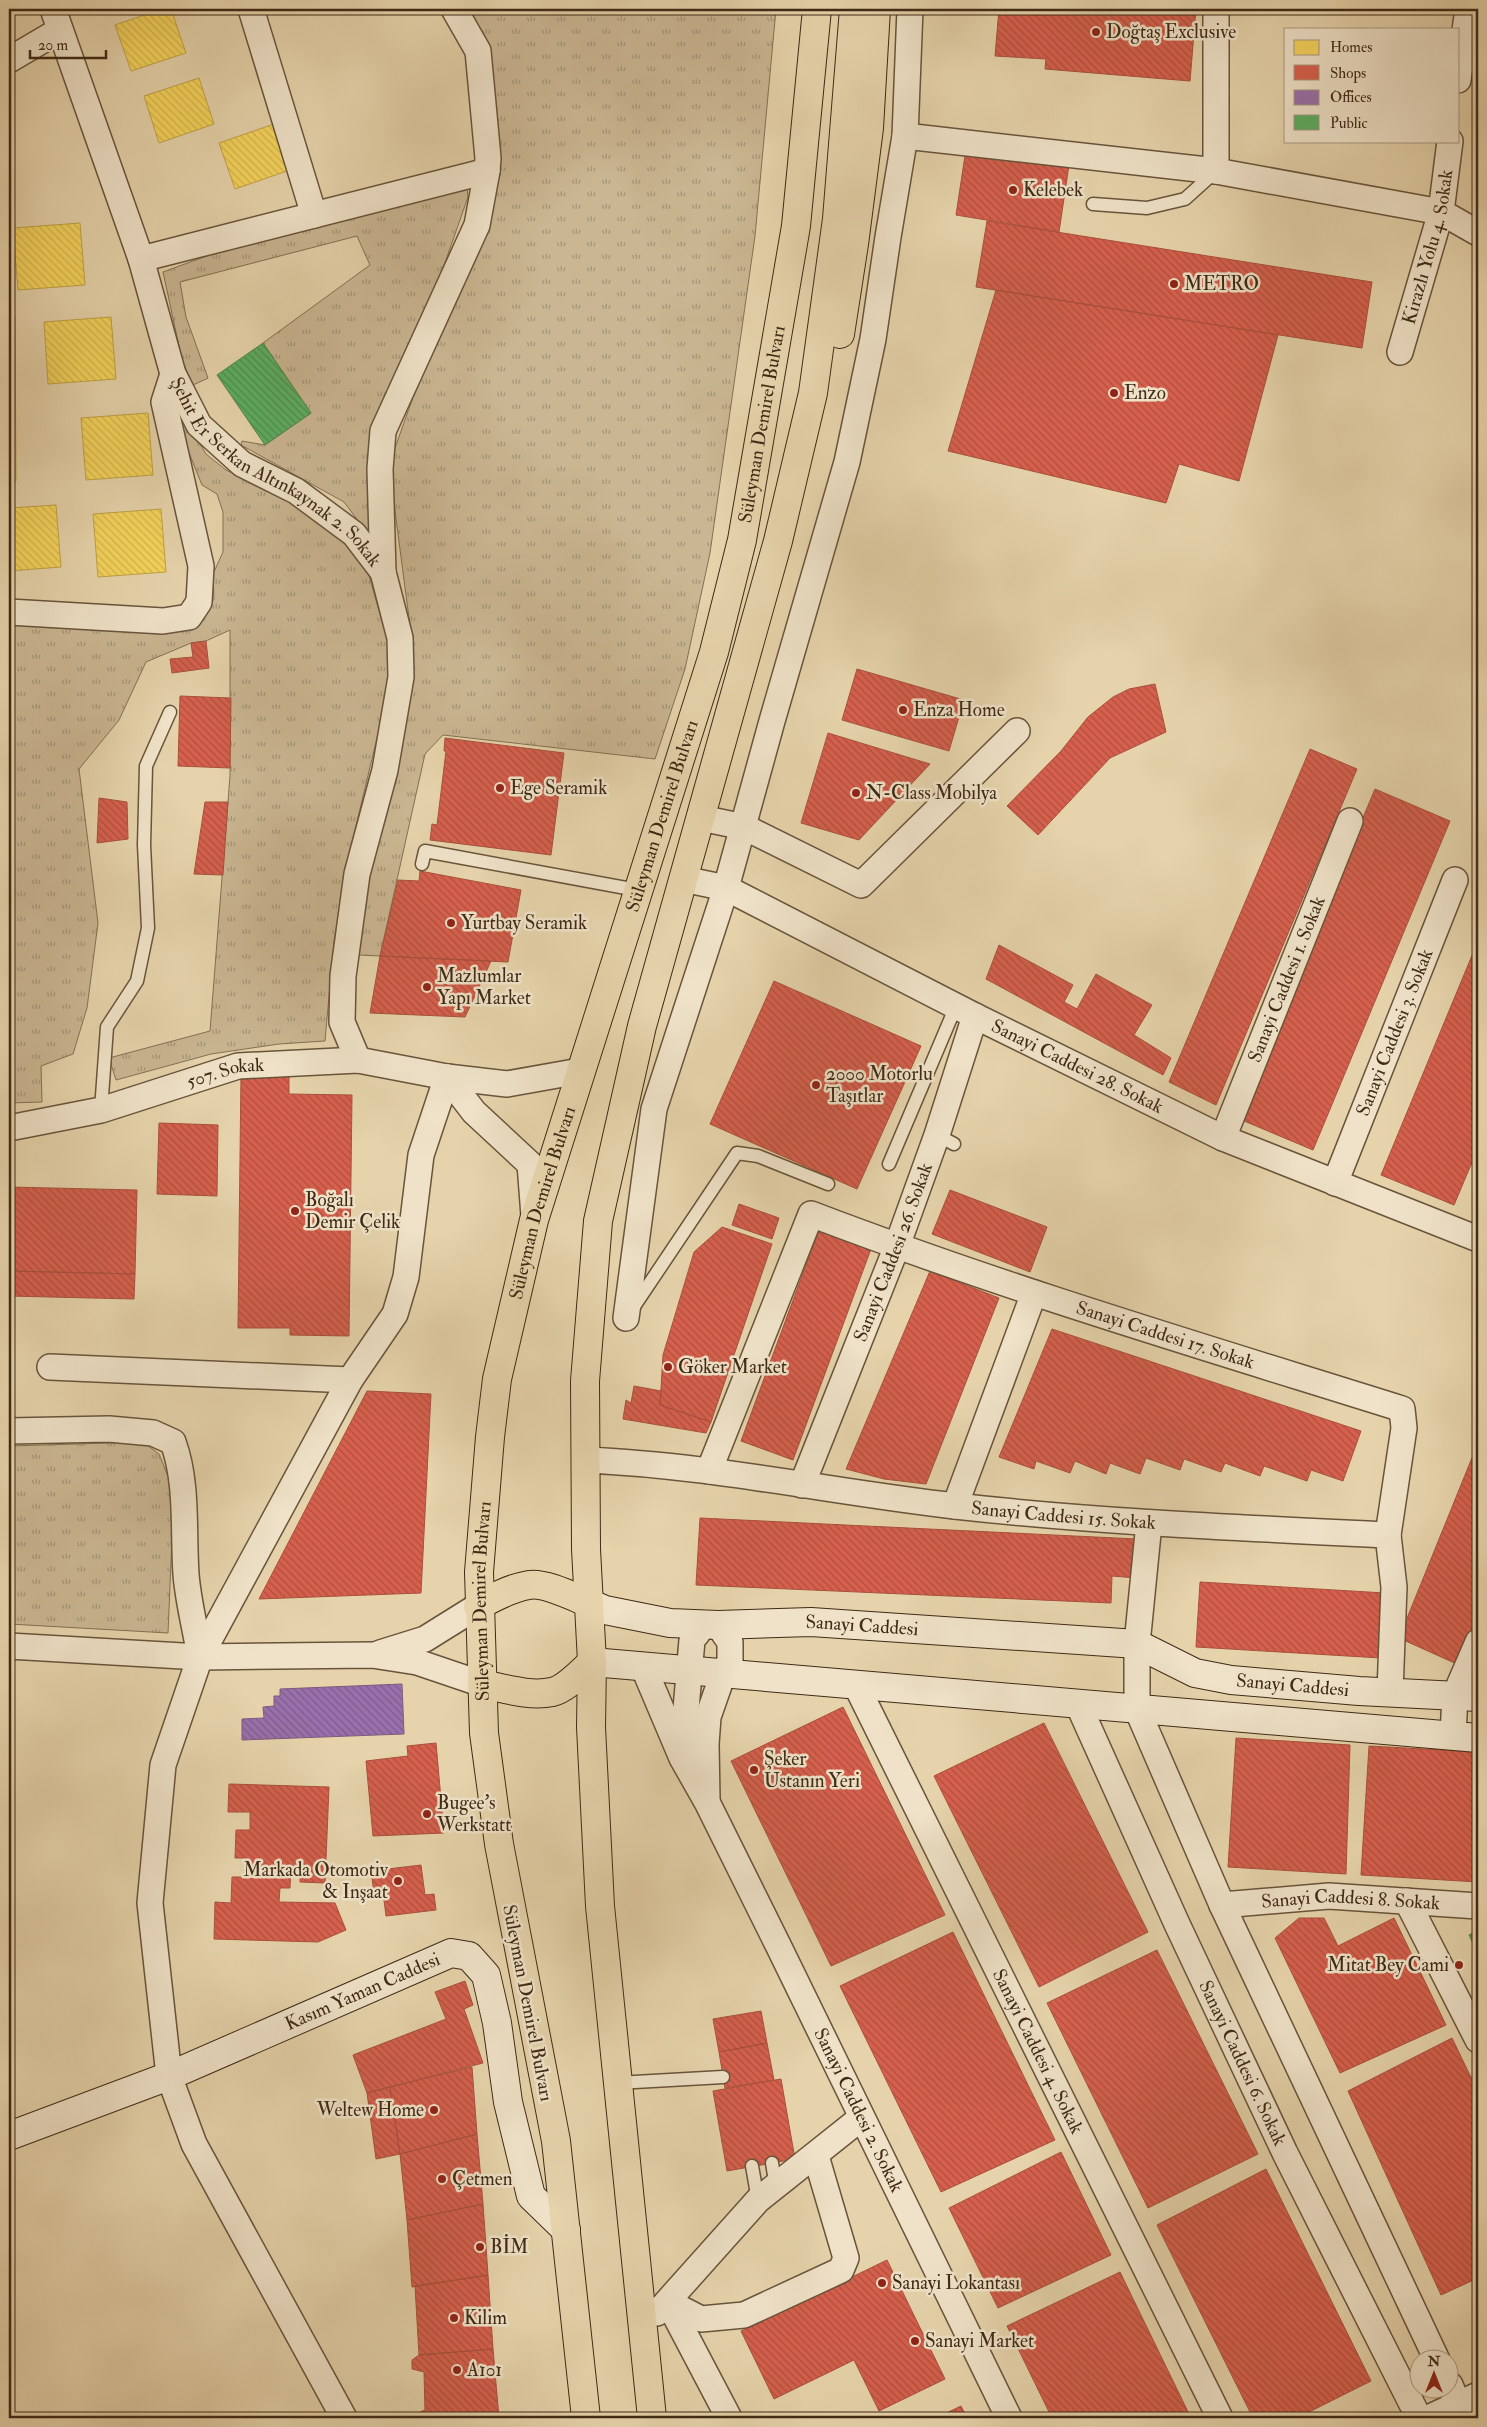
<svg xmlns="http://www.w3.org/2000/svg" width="1487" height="2427" viewBox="0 0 1487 2427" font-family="'IM FELL Double Pica',serif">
<defs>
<pattern id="grass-tufts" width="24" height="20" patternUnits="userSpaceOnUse" patternTransform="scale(1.25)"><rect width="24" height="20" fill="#cab692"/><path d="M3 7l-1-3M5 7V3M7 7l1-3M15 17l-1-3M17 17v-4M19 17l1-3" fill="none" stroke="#a59476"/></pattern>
<pattern id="homes-back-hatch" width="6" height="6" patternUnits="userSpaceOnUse" patternTransform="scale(1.25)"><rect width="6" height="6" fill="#f6d55c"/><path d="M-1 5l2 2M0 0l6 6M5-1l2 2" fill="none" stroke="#d4b74f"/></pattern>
<pattern id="shops-back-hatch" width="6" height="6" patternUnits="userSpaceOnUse" patternTransform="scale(1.25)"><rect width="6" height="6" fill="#d6604d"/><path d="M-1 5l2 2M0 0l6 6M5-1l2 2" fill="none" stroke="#af4f3f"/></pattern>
<pattern id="offices-back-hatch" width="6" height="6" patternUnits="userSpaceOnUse" patternTransform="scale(1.25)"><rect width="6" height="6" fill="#9970ab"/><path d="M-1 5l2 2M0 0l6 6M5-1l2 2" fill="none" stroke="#7e5c8a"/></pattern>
<pattern id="public-back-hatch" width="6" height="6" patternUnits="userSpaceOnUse" patternTransform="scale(1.25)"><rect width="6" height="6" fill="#5aae61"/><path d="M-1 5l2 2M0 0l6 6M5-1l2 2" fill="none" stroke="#4c8e4f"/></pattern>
</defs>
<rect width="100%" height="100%" fill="#e6d3ab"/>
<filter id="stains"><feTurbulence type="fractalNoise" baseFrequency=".004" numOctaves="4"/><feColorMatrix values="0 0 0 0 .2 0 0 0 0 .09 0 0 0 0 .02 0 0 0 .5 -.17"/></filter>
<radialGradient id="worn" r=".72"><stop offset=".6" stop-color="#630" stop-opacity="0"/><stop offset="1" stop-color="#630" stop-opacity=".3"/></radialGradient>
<!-- grass -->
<path fill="url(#grass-tufts)" stroke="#847054" d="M 469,9 L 776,9 L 755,236 L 710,553 L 685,669 L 655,759 L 443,735 L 425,754 L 380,956 L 358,955 L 373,851 L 411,684 L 409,618 L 389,465 L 423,369 L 489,225 L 488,53 Z
M 467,185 L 468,197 L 427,314 L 384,407 L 376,538 L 359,522 L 344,502 L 241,445 L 242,441 L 265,445 L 311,413 L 263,343 L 370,265 L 357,236 L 180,282 L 186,317 L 208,378 L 193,385 L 182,360 L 163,272 L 253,239 Z
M 174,401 L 206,454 L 226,470 L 293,503 L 337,533 L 368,572 L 388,642 L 388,692 L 349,855 L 334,941 L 325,1041 L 279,1044 L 211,1054 L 116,1080 L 109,1058 L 210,1031 L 230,776 L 230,630 L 206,641 L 191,643 L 146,662 L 119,720 L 79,769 L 98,923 L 87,1008 L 73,1054 L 41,1066 L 42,1102 L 9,1103 L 9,624 L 200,619 L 214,599 L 213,574 L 223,552 L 223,512 L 217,494 L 202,485 L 173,413 Z
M 143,1442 L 159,1454 L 174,1491 L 168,1633 L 9,1624 L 9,1446 Z"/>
<!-- homes -->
<path fill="url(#homes-back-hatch)" stroke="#bfa247" d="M 162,9 L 171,9 L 186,53 L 131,71 L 115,25 Z
M 199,78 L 214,124 L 159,143 L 144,96 Z
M 274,124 L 290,170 L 235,189 L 219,143 Z
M 80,223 L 85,285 L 18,290 L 13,228 Z
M 9,316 L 15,316 L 16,481 L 9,482 Z
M 111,317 L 116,379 L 48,384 L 44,322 Z
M 148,413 L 153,475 L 86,480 L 81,418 Z
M 56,505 L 61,567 L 9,571 L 9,508 Z
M 161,509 L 166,572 L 98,577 L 93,514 Z"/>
<!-- shops -->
<path fill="url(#shops-back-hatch)" stroke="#a9503c" d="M 999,9 L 1196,9 L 1190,81 L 1045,69 L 1046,59 L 995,56 Z
M 966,149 L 1069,165 L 1059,232 L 956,215 Z
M 987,221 L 1372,282 L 1362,348 L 976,287 Z
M 996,290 L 1278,335 L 1239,481 L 1179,464 L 1166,503 L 948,451 Z
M 206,641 L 209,668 L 172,673 L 170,659 L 193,657 L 191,643 Z
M 857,669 L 964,700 L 949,751 L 842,720 Z
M 1155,684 L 1166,732 L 1110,758 L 1038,835 L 1007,806 L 1061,751 L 1088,717 L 1113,697 L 1129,689 Z
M 180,696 L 231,698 L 230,768 L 178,766 Z
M 828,733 L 930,764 L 859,840 L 801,823 Z
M 445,738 L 564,753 L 551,855 L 430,840 L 432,824 L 437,825 L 446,751 L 444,751 Z
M 1310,749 L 1357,769 L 1216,1105 L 1169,1082 Z
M 1375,789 L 1450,821 L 1313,1150 L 1237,1118 Z
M 99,798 L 127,802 L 128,839 L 97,843 Z
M 205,802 L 228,802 L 223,875 L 194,874 Z
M 420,871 L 521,890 L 508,962 L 380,956 L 398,880 L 419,881 Z
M 1478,941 L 1478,1148 L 1454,1205 L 1381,1175 Z
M 999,945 L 1073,985 L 1064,1002 L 1077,1009 L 1096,974 L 1152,1005 L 1134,1035 L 1171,1058 L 1163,1075 L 986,979 Z
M 380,956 L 491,961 L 465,1017 L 370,1013 Z
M 774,981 L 921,1046 L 857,1189 L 710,1124 Z
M 241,1073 L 289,1074 L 289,1094 L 352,1095 L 349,1336 L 290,1335 L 290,1328 L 238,1328 Z
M 159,1123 L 218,1125 L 217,1196 L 157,1194 Z
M 9,1187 L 137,1190 L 135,1274 L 9,1271 Z
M 950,1190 L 1047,1227 L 1030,1272 L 932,1234 Z
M 739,1204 L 779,1218 L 772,1239 L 732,1225 Z
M 722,1227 L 772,1244 L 711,1422 L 660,1405 L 663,1355 L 694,1252 Z
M 819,1230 L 871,1249 L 793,1460 L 741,1441 Z
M 9,1271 L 135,1274 L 134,1299 L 9,1296 Z
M 930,1271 L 999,1298 L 926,1484 L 884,1479 L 846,1469 Z
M 1052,1329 L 1361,1431 L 1343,1481 L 1311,1470 L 1307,1481 L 1264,1466 L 1260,1476 L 1225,1463 L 1221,1472 L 1184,1459 L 1180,1470 L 1146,1458 L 1140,1474 L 1110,1463 L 1106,1474 L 1075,1461 L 1070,1473 L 1036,1461 L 1034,1469 L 999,1457 Z
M 634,1386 L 661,1391 L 660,1405 L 711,1422 L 706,1433 L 623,1419 L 626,1400 L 631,1403 Z
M 367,1391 L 431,1394 L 421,1593 L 259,1599 Z
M 1478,1443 L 1478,1617 L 1459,1665 L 1399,1638 Z
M 700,1518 L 1137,1539 L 1136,1578 L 1112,1576 L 1111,1603 L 696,1585 Z
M 1200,1582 L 1385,1593 L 1381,1658 L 1196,1647 Z
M 843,1707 L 945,1915 L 831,1966 L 731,1761 Z
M 1044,1723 L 1148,1932 L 1039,1987 L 934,1776 Z
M 1236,1738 L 1350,1745 L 1346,1874 L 1228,1867 Z
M 436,1743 L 444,1833 L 373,1836 L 366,1761 L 408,1756 L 407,1746 Z
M 1369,1746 L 1478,1752 L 1478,1882 L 1361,1875 Z
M 229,1784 L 329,1787 L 325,1883 L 300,1882 L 300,1866 L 291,1866 L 290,1888 L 280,1888 L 279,1902 L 335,1903 L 346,1930 L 318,1942 L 214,1939 L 215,1902 L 231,1903 L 232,1877 L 244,1877 L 245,1858 L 235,1858 L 236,1830 L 250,1830 L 250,1812 L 228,1812 Z
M 421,1865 L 425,1895 L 434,1894 L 436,1910 L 386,1916 L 383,1892 L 374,1893 L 371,1871 Z
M 1299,1918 L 1324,1918 L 1338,1946 L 1394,1918 L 1446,2025 L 1340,2073 L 1275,1938 Z
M 953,1932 L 1055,2140 L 941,2192 L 840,1986 Z
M 1157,1950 L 1258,2154 L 1148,2208 L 1047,2003 Z
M 465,1981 L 473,2005 L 464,2009 L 483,2063 L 367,2093 L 353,2055 L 446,2019 L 435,1992 Z
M 761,2011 L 767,2043 L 719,2052 L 713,2019 Z
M 1452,2038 L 1478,2092 L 1478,2278 L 1441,2295 L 1348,2091 Z
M 767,2043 L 774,2080 L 725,2088 L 719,2052 Z
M 472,2067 L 477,2134 L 400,2154 L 390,2087 Z
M 781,2079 L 795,2159 L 727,2171 L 713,2091 Z
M 390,2087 L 400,2154 L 376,2159 L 367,2093 Z
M 477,2134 L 483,2204 L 407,2220 L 400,2154 Z
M 1061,2152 L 1111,2255 L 998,2308 L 949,2208 Z
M 1266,2169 L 1371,2381 L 1297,2418 L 1253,2418 L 1157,2225 Z
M 483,2204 L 488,2275 L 412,2287 L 407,2220 Z
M 887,2260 L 945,2379 L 879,2411 L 854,2360 L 774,2399 L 741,2331 Z
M 1120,2272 L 1191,2418 L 1052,2418 L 1007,2326 Z
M 488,2275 L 493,2349 L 419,2355 L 415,2286 Z
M 493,2349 L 499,2418 L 417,2418 L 418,2413 L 425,2410 L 424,2372 L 412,2369 L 412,2360 L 419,2355 Z
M 961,2406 L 967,2418 L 936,2418 Z"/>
<!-- offices -->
<path fill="url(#offices-back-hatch)" stroke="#7e5b7e" d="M 402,1684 L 404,1734 L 242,1740 L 242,1719 L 264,1718 L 263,1707 L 274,1706 L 274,1696 L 280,1696 L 280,1689 Z"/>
<!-- public -->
<path fill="url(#public-back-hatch)" stroke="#52864a" d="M 263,343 L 311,413 L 265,445 L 217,375 Z
M 1478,1930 L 1478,1954 L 1469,1935 Z"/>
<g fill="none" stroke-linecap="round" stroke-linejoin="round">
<!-- lane casing -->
<g stroke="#69543b" stroke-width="15">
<path id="lane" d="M 1093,204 L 1147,208 L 1185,199 L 1216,171
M 422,864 L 425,851 L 637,890
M 101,1110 L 107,1027 L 137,981 L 148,928 L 144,845 L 146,766 L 170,712
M 937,1135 L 954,1144
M 889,1164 L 956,1006
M 633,1308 L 737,1153 L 758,1156 L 828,1184
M 617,2083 L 723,2077
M 772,2163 L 776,2187
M 752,2166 L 758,2200"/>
</g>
<!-- street casing -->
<g stroke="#69543b" stroke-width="28">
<g id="street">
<path id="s1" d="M 53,9 L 141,259 L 173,374 L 199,425 L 242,464 L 296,491 L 354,534 L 383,572 L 400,638 L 401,677 L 385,770 L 357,874 L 343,976 L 342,1022 L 358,1060"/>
<path d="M 251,9 L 314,215"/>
<path d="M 1216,9 L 1216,171"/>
<path d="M 9,60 L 60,30"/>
<path d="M 1458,80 L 1468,9"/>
<path d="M 905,136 L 1216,171 L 1441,212 L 1478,233"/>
<path d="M 141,259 L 487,171"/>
<path id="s2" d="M 1400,352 L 1441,212 L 1450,141"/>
<path d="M 383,572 L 380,469 L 383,431 L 477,225 L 487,171 L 488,158 L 478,51 L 454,9"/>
<path d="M 9,612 L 163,621 L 189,617 L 199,602 L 201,566 L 164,402 L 173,374"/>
<path d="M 701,818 L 744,827 L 861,885 L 1017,731"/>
<path id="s3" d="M 683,879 L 726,888 L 975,1016 L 1223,1138 L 1478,1239"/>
<path d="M 447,1077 L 474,1112 L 530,1164 L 534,1216"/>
<path id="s4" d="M 9,1128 L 101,1110 L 238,1066 L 358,1060 L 447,1077 L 507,1084 L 580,1071"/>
<path id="s5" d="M 1223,1138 L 1350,821"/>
<path id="s6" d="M 1335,1183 L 1455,880"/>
<path d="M 626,1318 L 654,1109 L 726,888 L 772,721 L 847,462 L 873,339 L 888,237 L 905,136 L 910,9"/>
<path d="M 50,1367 L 350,1380"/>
<path d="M 9,1431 L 109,1429 L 153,1433 L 173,1442 C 188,1483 183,1531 186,1574 C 188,1602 196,1630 200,1657"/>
<path id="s7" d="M 585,1460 C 709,1465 832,1492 955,1506 C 1099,1522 1243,1528 1388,1535 L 1394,1587 L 1390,1692"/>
<path id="s8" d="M 709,1471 L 811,1214 C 1005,1288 1204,1347 1402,1409 L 1404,1428 L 1388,1535"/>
<path id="s9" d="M 802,1485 L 897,1246 L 937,1135 L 975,1016"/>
<path d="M 955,1506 L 1034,1293"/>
<path d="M 1149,1523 L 1137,1644 L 1137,1709 L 1222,1905 L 1437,2360"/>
<path d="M 9,1646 L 200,1657 L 372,1655 L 417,1662 L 482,1684"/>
<path d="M 380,1653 L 425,1639 L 478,1606"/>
<path id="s10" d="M 643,1666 L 682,1758 L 707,1802 L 778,1945 L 1009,2418"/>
<path id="s11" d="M 856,1685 L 1220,2418"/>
<path id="s12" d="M 1078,1704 L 1177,1924 L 1285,2153 L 1419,2418"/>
<path d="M 1453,1736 L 1455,1695 L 1478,1642"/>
<path d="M 682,1755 L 692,1640 L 704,1625"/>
<path d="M 707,1799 L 706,1744 L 708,1717 L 723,1674 L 730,1661 L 730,1642 L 718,1625"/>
<path d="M 1407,1901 L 1478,2040"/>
<path id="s13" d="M 1222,1905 L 1329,1896 L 1478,1906"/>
<path d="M 668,2302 L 701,2319 L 744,2315 L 841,2270 L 846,2258 L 816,2156"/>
<path d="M 668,2302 L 729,2418"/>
<path d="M 657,2313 L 758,2200 L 861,2118"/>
<path d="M 1450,2385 L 1458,2404"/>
<path d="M 344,2418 L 194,2144 L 169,2076 L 150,1903 L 163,1765 L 200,1657 L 350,1380 L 395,1314 L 406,1277 L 421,1155 L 447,1077"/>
<path d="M 1428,2418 L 1478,2395"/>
</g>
</g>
<!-- secondary casing -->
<g stroke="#3f2a16" stroke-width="30">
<g id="secondary">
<path id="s14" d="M 589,1603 L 605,1610 L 670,1623 L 718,1625 L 811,1622 L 1137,1644 L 1195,1673 L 1231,1680 L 1359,1691 L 1478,1697"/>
<path d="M 592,1662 L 1478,1738"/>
<path id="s15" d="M 9,2136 L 169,2076 L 451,1953 L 469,1956 L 486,1975 L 497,2023 L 508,2102 L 531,2196 L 566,2230"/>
</g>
</g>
<!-- highway casing -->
<g stroke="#3f2a16" stroke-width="30">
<g id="highway">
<path d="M 840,334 L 854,244 L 869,128 L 876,9"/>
<path d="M 478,1606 C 494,1597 511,1588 529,1585 C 544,1582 574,1597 589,1603"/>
<path d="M 482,1684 C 503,1688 530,1697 552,1692 C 566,1689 581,1672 592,1662"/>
<path id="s16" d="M 586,2418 L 556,2141 L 499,1844 L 484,1733 L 479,1572 L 490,1437 L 497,1379 L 534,1220 L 714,652 L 742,540 L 796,226 L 817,9"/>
<path d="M 652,2418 L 600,1906 L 591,1727 L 592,1662 L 586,1549 L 585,1381 L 598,1221 L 642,1026 L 778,541 L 813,393 L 837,219 L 854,9"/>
</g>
</g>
<!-- lane -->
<use href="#lane" stroke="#efe2c8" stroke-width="12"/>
<!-- street -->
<use href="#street" stroke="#efe2c8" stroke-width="25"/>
<!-- secondary -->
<use href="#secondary" stroke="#efe2c8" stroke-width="28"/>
<!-- highway -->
<use href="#highway" stroke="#e6d3ab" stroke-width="28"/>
</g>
<!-- markers -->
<g fill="#8f2418" stroke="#efe2c8" stroke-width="2">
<circle cx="1096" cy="32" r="5"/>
<circle cx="1013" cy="190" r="5"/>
<circle cx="1174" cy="284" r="5"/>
<circle cx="1114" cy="393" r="5"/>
<circle cx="903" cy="710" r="5"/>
<circle cx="500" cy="788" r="5"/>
<circle cx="856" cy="793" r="5"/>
<circle cx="451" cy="923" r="5"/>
<circle cx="427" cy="987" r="5"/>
<circle cx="816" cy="1085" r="5"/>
<circle cx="295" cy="1211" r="5"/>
<circle cx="668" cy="1367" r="5"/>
<circle cx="754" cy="1770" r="5"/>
<circle cx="427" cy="1814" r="5"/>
<circle cx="398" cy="1881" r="5"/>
<circle cx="1459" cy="1965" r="5"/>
<circle cx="434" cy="2110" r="5"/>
<circle cx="442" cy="2179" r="5"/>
<circle cx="480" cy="2247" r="5"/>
<circle cx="882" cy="2283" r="5"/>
<circle cx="454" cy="2318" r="5"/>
<circle cx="915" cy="2341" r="5"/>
<circle cx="457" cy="2370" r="5"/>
</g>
<g text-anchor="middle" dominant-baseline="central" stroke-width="5" stroke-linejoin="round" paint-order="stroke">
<!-- poi labels -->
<g font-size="19" fill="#3f2a16" stroke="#efe2c8" text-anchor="start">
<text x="1106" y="32">Doğtaş Exclusive</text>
<text x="1023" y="190">Kelebek</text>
<text x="1184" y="284">METRO</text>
<text x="1124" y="393">Enzo</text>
<text x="913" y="710">Enza Home</text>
<text x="510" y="788">Ege Seramik</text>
<text x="866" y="793">N-Class Mobilya</text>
<text x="461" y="923">Yurtbay Seramik</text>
<text x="437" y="976">Mazlumlar<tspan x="437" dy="22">Yapı Market</tspan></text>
<text x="826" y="1074">2000 Motorlu<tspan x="826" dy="22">Taşıtlar</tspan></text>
<text x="305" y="1200">Boğalı<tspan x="305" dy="22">Demir Çelik</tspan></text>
<text x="678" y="1367">Göker Market</text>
<text x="764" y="1759">Şeker<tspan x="764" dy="22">Ustanın Yeri</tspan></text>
<text x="437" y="1803">Bugee's<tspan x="437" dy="22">Werkstatt</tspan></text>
<text x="388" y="1870" text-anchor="end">Markada Otomotiv<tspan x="388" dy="22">&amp; Inşaat</tspan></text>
<text x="1449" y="1965" text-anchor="end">Mitat Bey Cami</text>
<text x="424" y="2110" text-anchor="end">Weltew Home</text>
<text x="452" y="2179">Çetmen</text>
<text x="490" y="2247">BİM</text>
<text x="892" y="2283">Sanayi Lokantası</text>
<text x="464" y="2318">Kilim</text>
<text x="925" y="2341">Sanayi Market</text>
<text x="467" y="2370">A101</text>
</g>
<!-- street labels -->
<g font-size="19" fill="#3f2a16" stroke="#efe2c8">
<text stroke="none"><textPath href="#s2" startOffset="109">Kirazlı Yolu 4. Sokak</textPath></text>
<text stroke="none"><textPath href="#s16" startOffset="2040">Süleyman Demirel Bulvarı</textPath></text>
<text stroke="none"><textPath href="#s1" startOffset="530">Şehit Er Serkan Altınkaynak 2. Sokak</textPath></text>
<text stroke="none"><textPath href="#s16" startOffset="1635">Süleyman Demirel Bulvarı</textPath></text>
<text stroke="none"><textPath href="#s5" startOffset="171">Sanayi Caddesi 1. Sokak</textPath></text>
<text stroke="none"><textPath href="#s6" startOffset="162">Sanayi Caddesi 3. Sokak</textPath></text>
<text stroke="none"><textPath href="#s3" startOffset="438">Sanayi Caddesi 28. Sokak</textPath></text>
<text stroke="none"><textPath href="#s4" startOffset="224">507. Sokak</textPath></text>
<text stroke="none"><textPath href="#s16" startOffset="1230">Süleyman Demirel Bulvarı</textPath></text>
<text stroke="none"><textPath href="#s9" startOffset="250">Sanayi Caddesi 26. Sokak</textPath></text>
<text stroke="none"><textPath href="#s8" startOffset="651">Sanayi Caddesi 17. Sokak</textPath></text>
<text stroke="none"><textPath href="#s7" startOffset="482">Sanayi Caddesi 15. Sokak</textPath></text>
<text stroke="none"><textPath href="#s16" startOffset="825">Süleyman Demirel Bulvarı</textPath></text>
<text stroke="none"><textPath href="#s14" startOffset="276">Sanayi Caddesi</textPath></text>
<text stroke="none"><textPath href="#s14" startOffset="715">Sanayi Caddesi</textPath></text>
<text stroke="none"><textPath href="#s13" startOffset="129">Sanayi Caddesi 8. Sokak</textPath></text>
<text stroke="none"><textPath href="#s15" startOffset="382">Kasım Yaman Caddesi</textPath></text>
<text transform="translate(528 2003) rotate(79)">Süleyman Demirel Bulvarı</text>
<text stroke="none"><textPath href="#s11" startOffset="409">Sanayi Caddesi 4. Sokak</textPath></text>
<text stroke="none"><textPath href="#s12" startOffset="395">Sanayi Caddesi 6. Sokak</textPath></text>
<text stroke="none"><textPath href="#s10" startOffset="494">Sanayi Caddesi 2. Sokak</textPath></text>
</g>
</g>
<!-- margin -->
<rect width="1487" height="2427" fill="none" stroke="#e6d3ab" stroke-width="30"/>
<rect x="10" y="10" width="1467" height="2407" fill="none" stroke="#3f2a16" stroke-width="2.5"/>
<rect x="15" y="15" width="1457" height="2397" fill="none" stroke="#3f2a16"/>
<!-- legend -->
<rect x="1284" y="28" width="175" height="115" fill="#efe2c8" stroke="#a99881"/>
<rect x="1294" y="40" width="25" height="15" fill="#f6d55c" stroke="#a99881"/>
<text x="1330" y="52" font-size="15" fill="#3f2a16">Homes</text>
<rect x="1294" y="65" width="25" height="15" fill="#d6604d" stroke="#a99881"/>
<text x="1330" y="78" font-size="15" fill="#3f2a16">Shops</text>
<rect x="1294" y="90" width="25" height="15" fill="#9970ab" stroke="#a99881"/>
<text x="1330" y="102" font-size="15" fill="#3f2a16">Offices</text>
<rect x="1294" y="115" width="25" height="15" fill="#5aae61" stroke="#a99881"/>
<text x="1330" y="128" font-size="15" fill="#3f2a16">Public</text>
<!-- north arrow -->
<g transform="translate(1434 2374)"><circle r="24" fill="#efe2c8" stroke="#a99881"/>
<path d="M0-4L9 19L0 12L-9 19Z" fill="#8f2418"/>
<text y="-8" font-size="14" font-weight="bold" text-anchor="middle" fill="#3f2a16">N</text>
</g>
<!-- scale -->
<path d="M30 50v8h76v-8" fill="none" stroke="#3f2a16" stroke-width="2.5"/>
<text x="38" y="50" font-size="15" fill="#3f2a16" stroke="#efe2c8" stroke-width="4" paint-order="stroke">20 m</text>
<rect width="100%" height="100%" filter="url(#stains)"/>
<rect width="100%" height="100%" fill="url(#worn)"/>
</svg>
